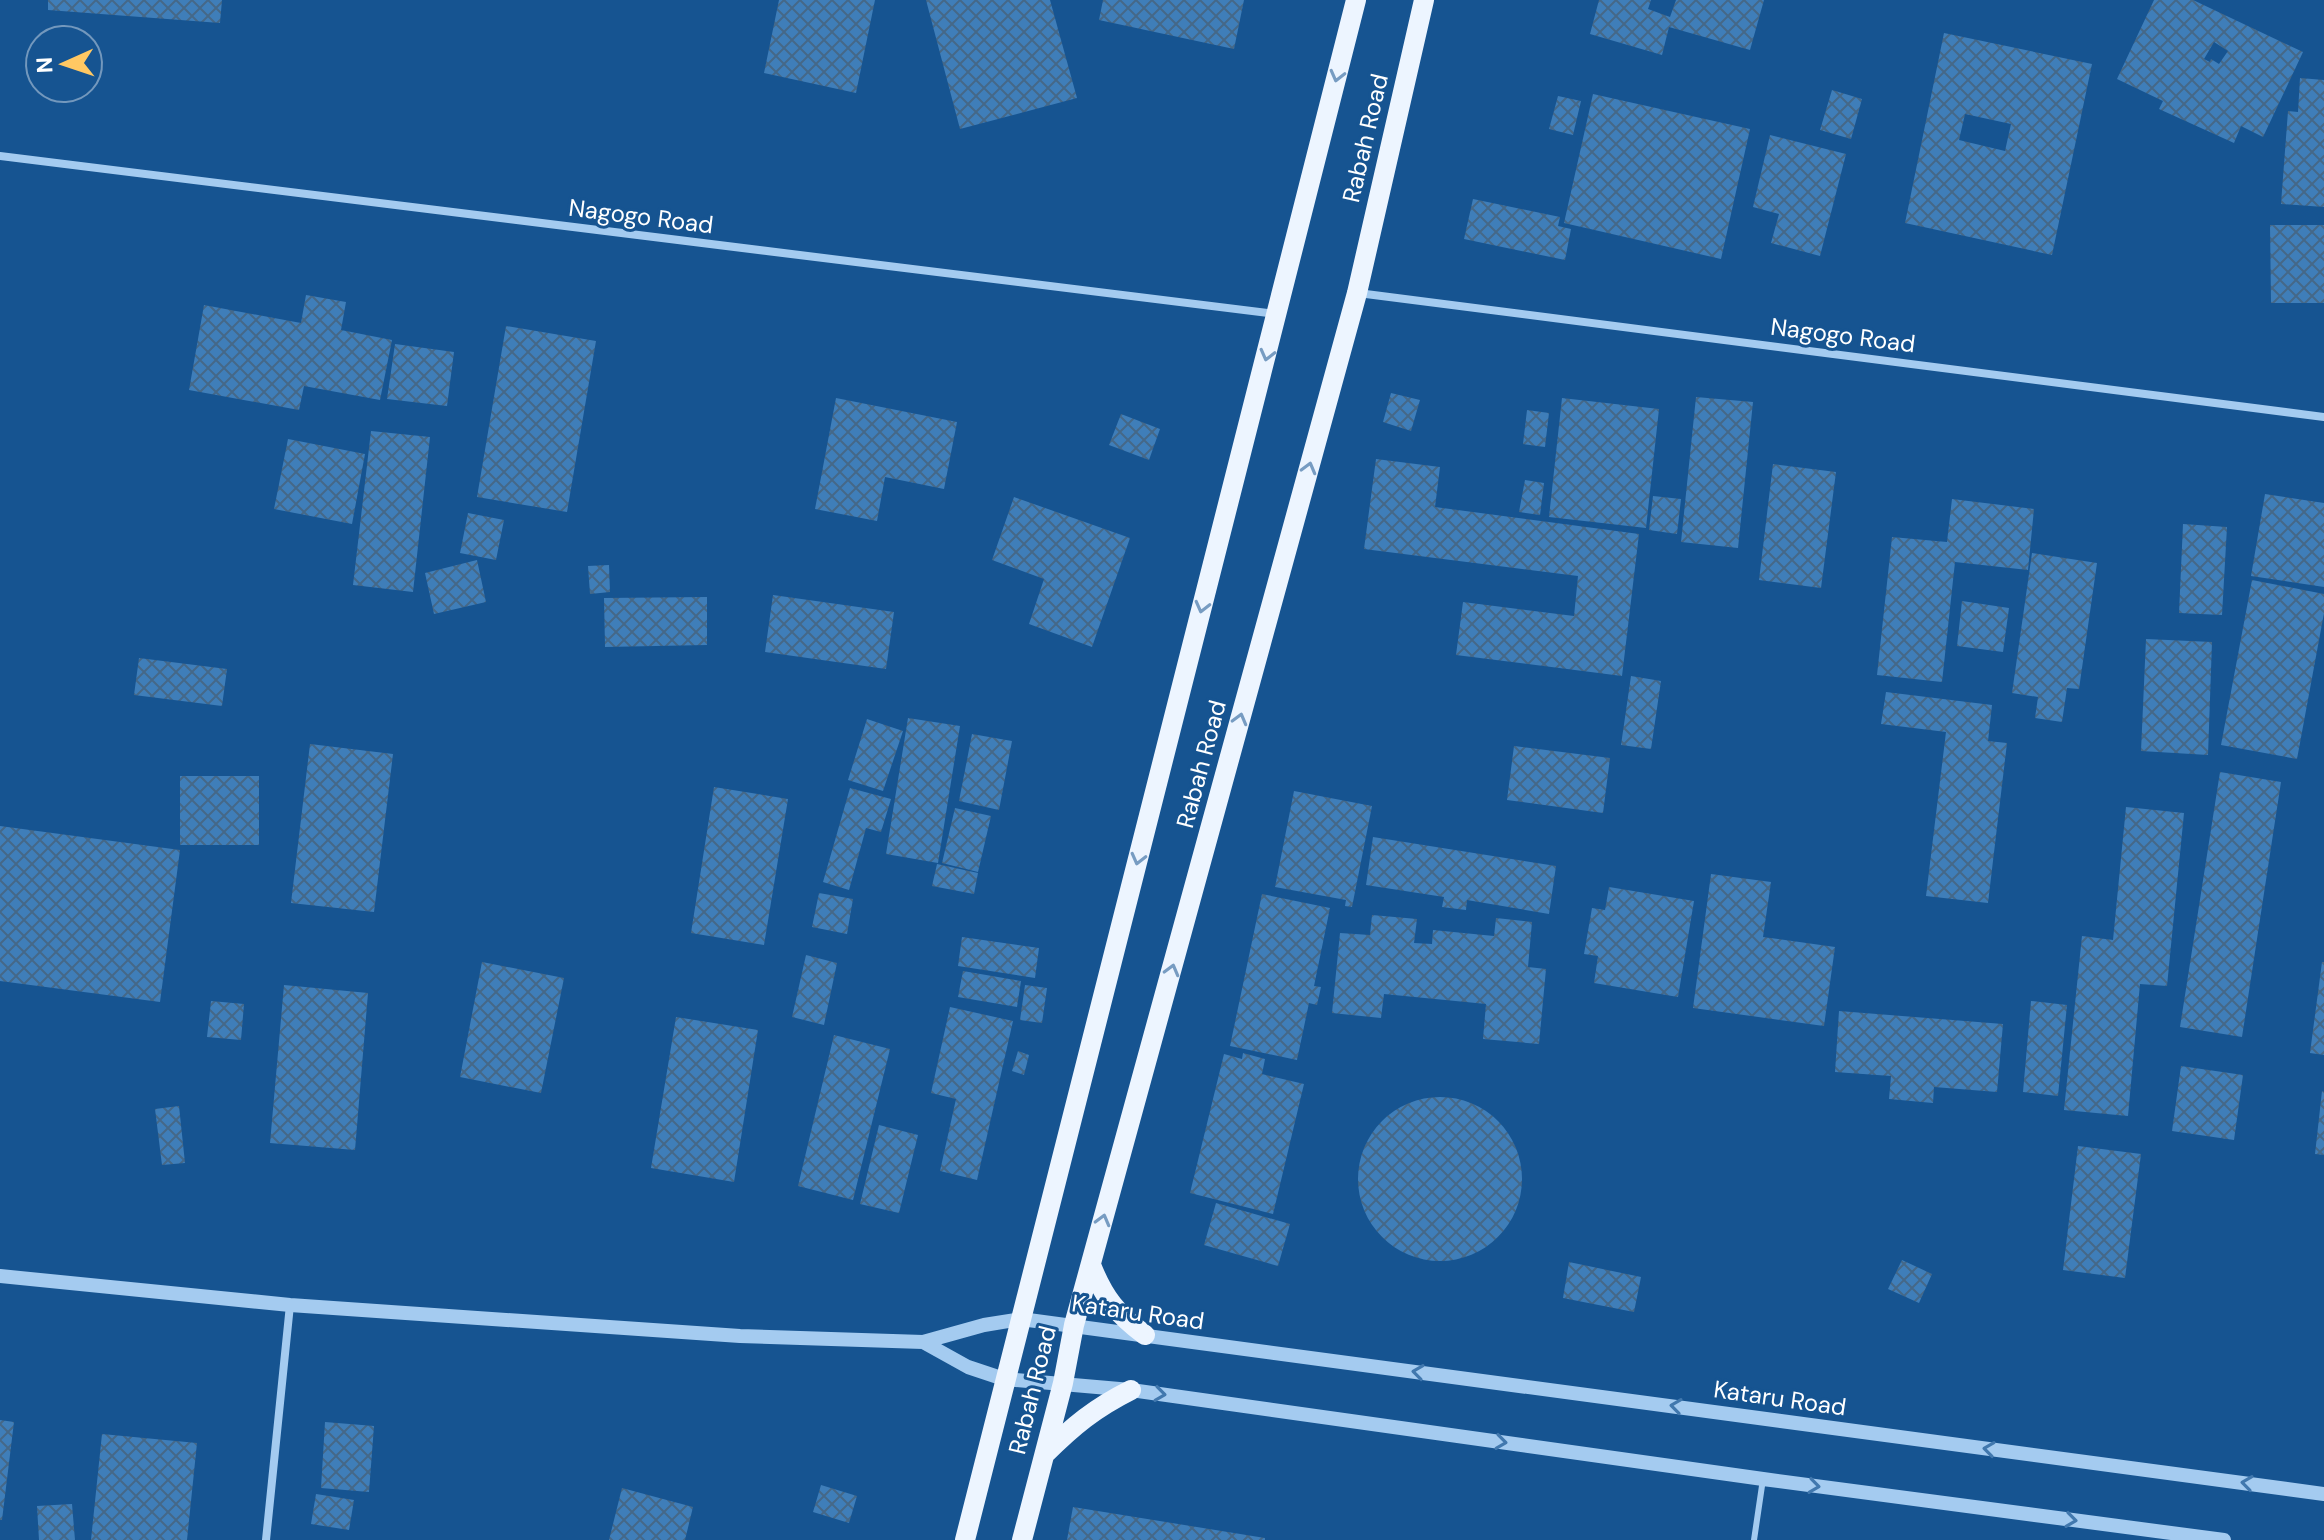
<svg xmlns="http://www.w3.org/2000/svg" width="2324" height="1540" viewBox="0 0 2324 1540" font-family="'DM Sans',sans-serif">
<defs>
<pattern id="building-cross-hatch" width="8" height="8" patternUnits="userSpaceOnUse" patternTransform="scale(2)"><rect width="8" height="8" fill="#3f7eb9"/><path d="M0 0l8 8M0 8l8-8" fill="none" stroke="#456888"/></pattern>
</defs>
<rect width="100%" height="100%" fill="#165491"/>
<!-- building -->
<path fill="url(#building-cross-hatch)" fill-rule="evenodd" d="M 48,0 L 222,0 L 220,23 L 48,10 Z
M 779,0 L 875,0 L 856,93 L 764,73 Z
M 926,0 L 1050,0 L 1077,98 L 960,129 Z
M 1103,0 L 1244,0 L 1234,49 L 1099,20 Z
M 1599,0 L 1651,0 L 1648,9 L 1670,17 L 1676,0 L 1764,0 L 1750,50 L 1669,27 L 1662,55 L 1590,34 Z
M 2154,0 L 2193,0 L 2303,52 L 2263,137 L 2241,126 L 2234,143 L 2159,109 L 2163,101 L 2117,79 ZM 2214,42 L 2228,51 L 2219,64 L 2211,59 L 2210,62 L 2204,59 Z
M 1944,33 L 2092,64 L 2052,255 L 1905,223 ZM 1965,114 L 2011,124 L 2005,151 L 1959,140 Z
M 2300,78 L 2324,80 L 2324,207 L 2281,204 L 2288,111 L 2298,112 Z
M 1832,90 L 1862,99 L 1851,139 L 1820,130 Z
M 1593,94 L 1750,129 L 1721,259 L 1564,223 Z
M 1558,96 L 1581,101 L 1573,135 L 1549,129 Z
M 1770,135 L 1846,154 L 1820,256 L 1771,243 L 1779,214 L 1753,207 Z
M 1473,199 L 1560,217 L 1558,226 L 1571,229 L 1565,260 L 1464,239 Z
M 2270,225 L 2324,225 L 2324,303 L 2271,303 Z
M 306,295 L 346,302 L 341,330 L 392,340 L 380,400 L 304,386 L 299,410 L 189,390 L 204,305 L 301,323 Z
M 506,326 L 596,341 L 567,512 L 477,497 Z
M 395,344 L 454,352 L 447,406 L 387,399 Z
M 1391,393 L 1420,400 L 1411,431 L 1383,422 Z
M 1696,397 L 1753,402 L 1738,548 L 1681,542 Z
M 836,398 L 957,422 L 944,489 L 885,477 L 877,521 L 815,509 Z
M 1562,398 L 1659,409 L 1646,528 L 1549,517 Z
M 1527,410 L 1549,413 L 1545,447 L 1523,444 Z
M 1121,414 L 1160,429 L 1149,460 L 1109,445 Z
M 371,431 L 430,437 L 413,592 L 353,585 Z
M 288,439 L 365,454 L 352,524 L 274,509 Z
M 1376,459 L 1440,467 L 1435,507 L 1639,534 L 1622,676 L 1456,655 L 1463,602 L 1574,616 L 1578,576 L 1364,549 Z
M 1773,464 L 1836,472 L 1821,588 L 1759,580 Z
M 1525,480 L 1544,483 L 1540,515 L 1519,512 Z
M 2265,494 L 2324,503 L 2324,587 L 2251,576 Z
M 1653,496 L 1681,499 L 1677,534 L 1649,530 Z
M 1014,497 L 1130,538 L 1092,647 L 1029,624 L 1044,579 L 992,560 Z
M 1952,499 L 2034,509 L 2028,570 L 1955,562 L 1942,682 L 1877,675 L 1892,537 L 1947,542 Z
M 468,513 L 504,520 L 496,560 L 460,553 Z
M 2183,524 L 2227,527 L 2222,615 L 2179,613 Z
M 2032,553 L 2097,563 L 2079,689 L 2067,688 L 2062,722 L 2035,718 L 2038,697 L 2012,693 Z
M 477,560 L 486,602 L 434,614 L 425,573 Z
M 609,565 L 610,592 L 590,594 L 588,566 Z
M 2252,580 L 2324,594 L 2324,613 L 2297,759 L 2221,745 Z
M 773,595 L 894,612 L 886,669 L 765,652 Z
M 707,597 L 707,645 L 605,647 L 604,598 Z
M 1962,601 L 2009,608 L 2003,652 L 1957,646 Z
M 2146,639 L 2212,642 L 2208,755 L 2141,751 Z
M 139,658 L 227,669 L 222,706 L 134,695 Z
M 1631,676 L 1661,681 L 1651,749 L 1621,745 Z
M 1886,692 L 1992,705 L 1988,741 L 2007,743 L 1988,903 L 1926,896 L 1946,732 L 1881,724 Z
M 908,718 L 960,726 L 938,863 L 886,854 Z
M 867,719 L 903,731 L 883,791 L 848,780 Z
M 972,734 L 1012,741 L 999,810 L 959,801 Z
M 310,744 L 393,754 L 374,912 L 291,903 Z
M 1514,746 L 1610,758 L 1603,813 L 1507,800 Z
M 2220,772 L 2281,782 L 2242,1037 L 2180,1027 Z
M 180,776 L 259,776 L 259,845 L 180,845 Z
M 714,787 L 788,799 L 764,945 L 691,933 Z
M 850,788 L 891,799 L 881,832 L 866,828 L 849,890 L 823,882 Z
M 1294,791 L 1372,806 L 1352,907 L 1345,906 L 1346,900 L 1275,887 Z
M 2126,807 L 2184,813 L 2167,986 L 2140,984 L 2128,1116 L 2064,1110 L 2082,936 L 2113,940 Z
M 955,808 L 991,816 L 978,872 L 942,863 Z
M 0,826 L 180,850 L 160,1002 L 0,981 Z
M 1373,837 L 1556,866 L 1549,914 L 1467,900 L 1466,910 L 1442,907 L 1444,897 L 1366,885 Z
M 937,864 L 978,873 L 974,894 L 932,886 Z
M 1711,874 L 1771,882 L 1763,937 L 1835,947 L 1824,1026 L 1693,1008 Z
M 1609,887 L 1694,901 L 1678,997 L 1594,983 L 1598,956 L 1584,954 L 1592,908 L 1605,910 Z
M 819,893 L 853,899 L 847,934 L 812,927 Z
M 1262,894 L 1330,908 L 1314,986 L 1321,987 L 1317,1005 L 1309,1003 L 1297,1060 L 1230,1046 Z
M 1372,915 L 1417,919 L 1414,943 L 1432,944 L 1433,930 L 1494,936 L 1496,918 L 1532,922 L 1528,967 L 1546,969 L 1539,1044 L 1483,1039 L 1486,1004 L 1384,994 L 1381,1018 L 1332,1013 L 1340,933 L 1370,935 Z
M 962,937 L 1039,948 L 1035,978 L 958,966 Z
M 806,955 L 837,963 L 824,1025 L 792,1017 Z
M 482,962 L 564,978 L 541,1093 L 460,1077 Z
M 2322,962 L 2324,962 L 2324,1055 L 2310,1053 Z
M 963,971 L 1021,981 L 1017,1007 L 958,997 Z
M 284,985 L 368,993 L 355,1150 L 270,1143 Z
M 1025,985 L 1047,988 L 1042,1023 L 1020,1020 Z
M 211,1001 L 244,1004 L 241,1040 L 207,1037 Z
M 2031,1001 L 2067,1005 L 2058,1096 L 2023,1092 Z
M 950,1007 L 1013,1021 L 977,1180 L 940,1171 L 956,1099 L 931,1093 Z
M 1839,1011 L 2003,1024 L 1997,1092 L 1934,1087 L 1933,1103 L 1889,1099 L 1891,1076 L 1835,1072 Z
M 676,1017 L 758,1030 L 734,1182 L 651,1168 Z
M 834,1035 L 890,1049 L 853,1200 L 798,1186 Z
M 1018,1051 L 1029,1055 L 1024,1075 L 1012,1071 Z
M 1243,1053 L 1265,1059 L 1262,1074 L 1304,1084 L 1273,1214 L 1190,1193 L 1224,1054 L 1242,1059 Z
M 2181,1066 L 2243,1075 L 2234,1140 L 2172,1131 Z
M 2322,1091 L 2324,1092 L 2324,1155 L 2315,1154 Z
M1358 1179a82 82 0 1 1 164 0a82 82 0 1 1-164 0Z
M 179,1106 L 185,1163 L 162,1165 L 155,1109 Z
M 879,1125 L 918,1135 L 899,1213 L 860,1204 Z
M 2078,1146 L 2141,1154 L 2125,1278 L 2063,1270 Z
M 1216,1203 L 1290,1224 L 1278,1266 L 1204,1245 Z
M 1902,1260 L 1932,1274 L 1919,1303 L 1888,1289 Z
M 1569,1262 L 1641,1277 L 1634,1312 L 1563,1298 Z
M 0,1420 L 14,1422 L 2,1520 L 0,1520 Z
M 325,1422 L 374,1426 L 369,1492 L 321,1488 Z
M 102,1434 L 197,1443 L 187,1540 L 91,1540 Z
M 821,1485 L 857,1496 L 849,1523 L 813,1512 Z
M 622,1488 L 693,1507 L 685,1540 L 609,1540 Z
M 316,1494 L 354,1500 L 349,1530 L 311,1524 Z
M 72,1504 L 75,1540 L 39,1540 L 37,1506 Z
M 1073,1507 L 1265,1538 L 1265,1540 L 1067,1540 Z"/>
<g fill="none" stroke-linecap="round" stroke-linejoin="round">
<!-- service -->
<path stroke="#a4cbf0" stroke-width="6" d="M 1754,1540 L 1763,1479"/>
<!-- minor -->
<path stroke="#a4cbf0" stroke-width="8" d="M 0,156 L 1276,314
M 1358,293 L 2324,417
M 266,1540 L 290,1305"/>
<!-- tertiary -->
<path stroke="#a4cbf0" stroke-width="14" d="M 0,1276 L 290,1305 L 740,1336 L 923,1342 L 984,1325 L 1021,1319 L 2324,1494
M 923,1342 L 968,1367 L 1004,1379 L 1131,1390 L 1763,1479 L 2224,1540"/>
<!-- primary -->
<path stroke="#edf5ff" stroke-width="20" d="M 1091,1265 C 1104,1298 1117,1314 1145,1335
M 1045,1454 C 1073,1426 1095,1408 1131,1390
M 965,1540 L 1356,0
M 1022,1540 L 1063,1383 L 1074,1325 L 1357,293 L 1424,0"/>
</g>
<!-- one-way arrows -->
<defs><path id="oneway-chevron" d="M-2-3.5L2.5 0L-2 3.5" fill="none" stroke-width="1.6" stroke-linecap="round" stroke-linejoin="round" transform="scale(2)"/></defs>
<g stroke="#779cc2">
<use href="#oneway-chevron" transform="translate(1337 76) rotate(104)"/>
<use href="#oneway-chevron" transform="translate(1267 355) rotate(104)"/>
<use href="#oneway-chevron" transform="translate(1309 468) rotate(-75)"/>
<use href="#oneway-chevron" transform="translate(1202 607) rotate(104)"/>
<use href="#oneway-chevron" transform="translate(1240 719) rotate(-75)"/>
<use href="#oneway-chevron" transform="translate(1138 859) rotate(104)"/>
<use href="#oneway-chevron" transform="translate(1172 970) rotate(-75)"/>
<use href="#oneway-chevron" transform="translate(1103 1220) rotate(-75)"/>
</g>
<g stroke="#4178ae">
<use href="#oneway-chevron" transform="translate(1418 1372) rotate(-172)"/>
<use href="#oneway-chevron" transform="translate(1160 1394) rotate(8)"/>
<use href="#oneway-chevron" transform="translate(1676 1406) rotate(-172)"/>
<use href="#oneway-chevron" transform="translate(1501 1442) rotate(8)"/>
<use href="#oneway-chevron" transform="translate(1989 1449) rotate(-172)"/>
<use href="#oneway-chevron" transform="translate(2247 1483) rotate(-172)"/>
<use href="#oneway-chevron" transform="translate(1814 1486) rotate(8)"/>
<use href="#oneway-chevron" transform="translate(2071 1520) rotate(8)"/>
</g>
<g text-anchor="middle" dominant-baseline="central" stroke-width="6" stroke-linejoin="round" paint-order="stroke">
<!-- street labels -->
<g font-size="24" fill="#fff" stroke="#165491">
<text transform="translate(1365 138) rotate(-77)">Rabah Road</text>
<text transform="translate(641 216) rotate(7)">Nagogo Road</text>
<text transform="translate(1843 335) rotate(7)">Nagogo Road</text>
<text transform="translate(1201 764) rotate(-75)">Rabah Road</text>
<text transform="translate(1138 1312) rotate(8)">Kataru Road</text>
<text transform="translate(1032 1390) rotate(-76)">Rabah Road</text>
<text transform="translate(1780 1398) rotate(8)">Kataru Road</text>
</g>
</g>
<!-- north arrow -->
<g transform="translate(64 64) rotate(267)"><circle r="38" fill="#165491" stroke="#7398bd" stroke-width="2"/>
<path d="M0-6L14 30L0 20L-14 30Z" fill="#ffc863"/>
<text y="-12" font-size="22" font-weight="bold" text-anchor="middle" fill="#ffffff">N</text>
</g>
</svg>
